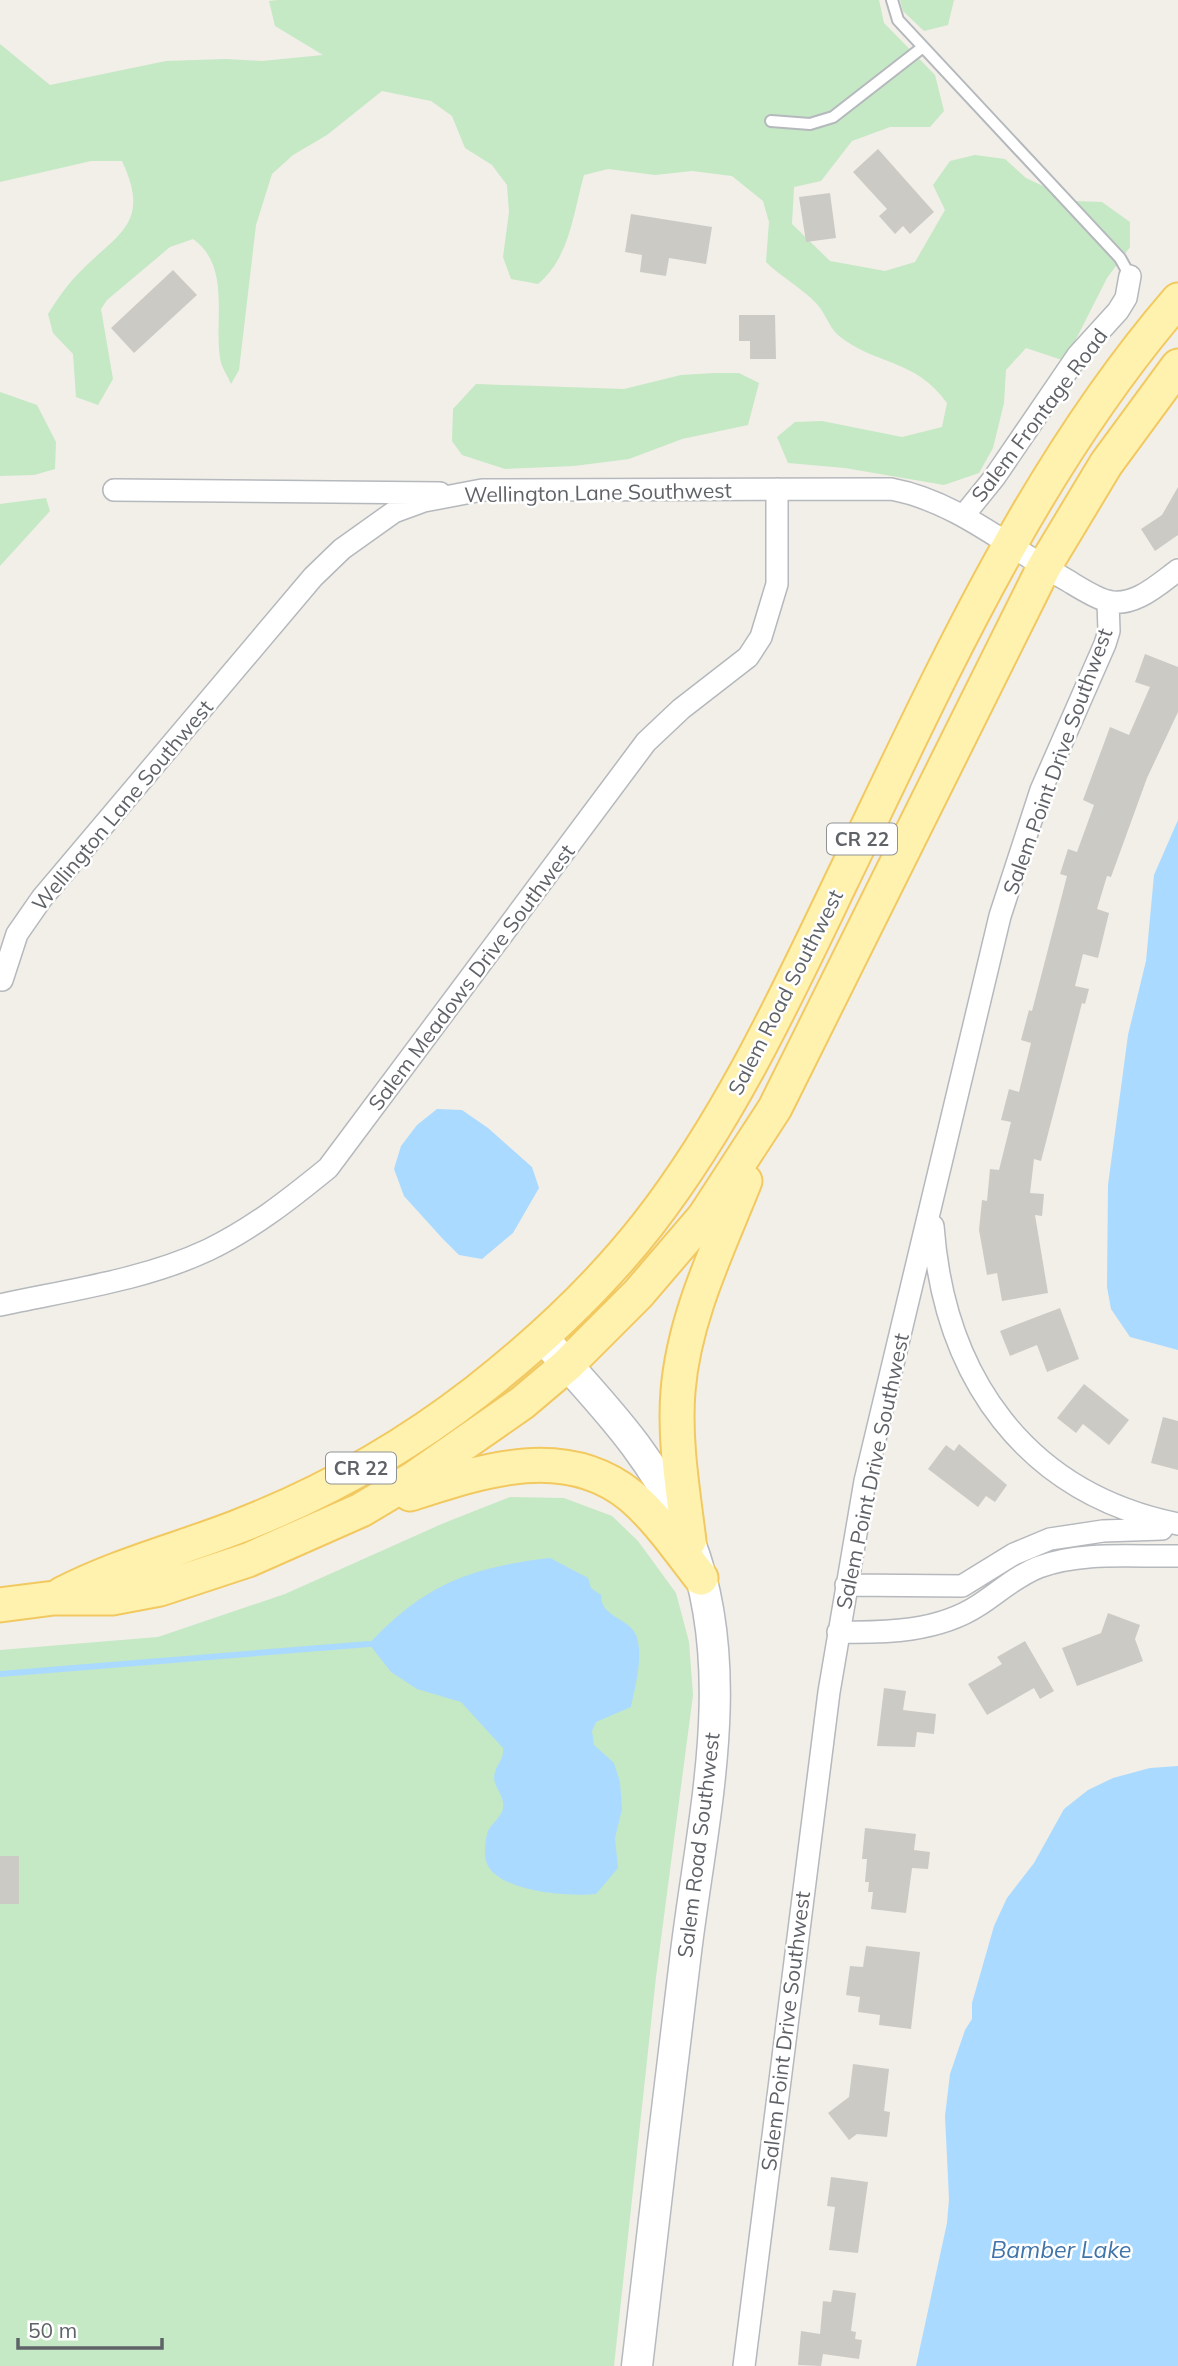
<svg xmlns="http://www.w3.org/2000/svg" width="1178" height="2366" viewBox="0 0 1178 2366" font-family="Mulish,sans-serif">
<rect width="100%" height="100%" fill="#f1efe8"/>
<!-- green -->
<path fill="#c5e8c5" d="M 278,0 L 879,0 L 884,23 L 935,75 L 944,111 L 930,127 L 890,127 L 852,141 L 821,181 L 794,187 L 792,224 L 830,261 L 885,271 L 915,262 L 945,210 L 933,185 L 950,161 L 975,155 L 1005,159 L 1026,178 L 1075,201 L 1102,202 L 1130,222 L 1130,247 L 1107,278 L 1065,361 L 1026,348 L 1006,370 L 1004,403 L 993,448 L 979,473 L 944,485 L 845,468 L 788,463 L 777,437 L 795,422 L 822,421 L 902,437 L 942,427 L 947,403 C 915,358 876,366 838,335 C 829,327 825,312 816,303 C 802,288 781,277 766,262 L 769,222 L 763,201 L 732,176 L 692,171 L 655,175 L 608,169 L 584,175 C 573,214 570,257 538,284 L 511,279 L 503,257 L 509,212 L 507,185 L 492,165 L 465,148 L 452,116 L 431,101 L 382,91 L 327,135 L 293,155 L 272,174 L 256,225 L 239,370 L 231,384 C 228,376 221,367 220,358 C 214,318 231,266 193,239 L 170,247 L 107,300 L 101,309 L 113,379 L 98,405 L 76,397 L 73,354 L 53,333 L 48,314 C 57,300 66,286 78,274 C 117,233 152,225 122,161 L 91,161 L 0,182 L 0,44 L 50,85 L 166,61 L 226,59 L 262,61 L 323,55 L 275,26 L 269,1 Z
M 900,0 L 954,0 L 948,25 L 924,31 L 903,11 Z
M 715,373 L 739,373 L 759,383 L 748,425 L 682,439 L 629,459 L 574,466 L 505,469 L 462,455 L 452,441 L 453,409 L 476,384 L 624,389 L 681,375 Z
M 0,392 L 37,405 L 56,442 L 55,469 L 34,475 L 0,476 Z
M 46,498 L 50,511 L 0,566 L 0,504 Z
M 510,1497 L 564,1498 L 612,1516 L 638,1541 L 676,1593 L 689,1642 L 693,1695 L 656,1977 L 614,2366 L 0,2366 L 0,1650 L 158,1637 L 285,1594 L 444,1523 Z"/>
<!-- water -->
<path fill="#aadaff" d="M 1178,820 L 1178,1350 L 1130,1337 L 1111,1309 L 1107,1287 L 1108,1185 L 1128,1035 L 1146,961 L 1154,875 Z
M 437,1109 L 462,1110 L 488,1128 L 532,1167 L 539,1188 L 513,1233 L 482,1259 L 459,1255 L 442,1238 L 404,1196 L 394,1169 L 401,1146 L 417,1125 Z
M 550,1558 L 588,1578 L 591,1588 L 601,1595 C 601,1618 628,1617 636,1635 C 644,1655 635,1687 631,1707 L 596,1722 L 592,1731 L 594,1745 L 614,1763 L 620,1782 L 622,1809 L 615,1838 L 618,1868 L 596,1894 C 569,1897 482,1892 485,1852 C 485,1846 486,1836 488,1831 C 493,1821 505,1815 503,1803 C 502,1791 491,1785 495,1772 C 498,1762 504,1760 503,1748 L 461,1702 L 417,1689 L 391,1672 L 369,1644 C 423,1585 471,1567 550,1558 Z
M 1178,1766 L 1178,2366 L 916,2366 L 947,2223 L 949,2199 L 945,2116 L 950,2074 L 965,2030 L 972,2019 L 972,2003 L 994,1926 L 1007,1898 L 1034,1863 L 1064,1809 L 1088,1790 L 1113,1778 L 1150,1768 Z"/>
<g fill="none" stroke-linecap="round" stroke-linejoin="round">
<!-- stream -->
<path stroke="#aadaff" stroke-width="6" d="M 0,1674 L 369,1644"/>
</g>
<!-- building -->
<path fill="#cccac5" d="M 878,149 L 934,212 L 910,234 L 903,226 L 895,234 L 879,216 L 887,209 L 853,172 Z
M 830,193 L 836,238 L 806,242 L 799,197 Z
M 631,214 L 712,227 L 706,264 L 669,258 L 666,276 L 640,272 L 642,255 L 625,252 Z
M 173,270 L 197,295 L 134,353 L 111,328 Z
M 739,315 L 775,315 L 776,359 L 750,359 L 750,341 L 739,341 Z
M 1178,487 L 1178,535 L 1155,551 L 1141,529 L 1162,515 Z
M 1145,654 L 1178,667 L 1178,712 L 1147,778 L 1111,877 L 1107,876 L 1097,909 L 1109,913 L 1098,958 L 1083,954 L 1075,986 L 1089,989 L 1085,1004 L 1082,1003 L 1041,1161 L 1034,1159 L 1030,1193 L 1044,1194 L 1042,1216 L 1035,1215 L 1048,1293 L 1002,1301 L 997,1273 L 987,1275 L 979,1230 L 982,1200 L 987,1201 L 990,1169 L 999,1170 L 1011,1122 L 1001,1120 L 1009,1089 L 1019,1092 L 1031,1043 L 1021,1040 L 1029,1010 L 1032,1011 L 1067,876 L 1060,874 L 1068,849 L 1077,852 L 1094,805 L 1083,800 L 1110,727 L 1129,735 L 1150,687 L 1135,682 Z
M 1060,1308 L 1079,1359 L 1047,1372 L 1037,1345 L 1010,1356 L 1000,1331 Z
M 1084,1384 L 1129,1420 L 1109,1445 L 1083,1424 L 1076,1433 L 1057,1418 Z
M 1163,1417 L 1178,1421 L 1178,1470 L 1151,1463 Z
M 959,1444 L 1007,1485 L 995,1502 L 986,1496 L 978,1507 L 928,1469 L 946,1445 L 954,1451 Z
M 1108,1613 L 1140,1625 L 1135,1639 L 1143,1661 L 1077,1686 L 1062,1648 L 1101,1633 Z
M 1025,1641 L 1054,1691 L 1040,1699 L 1034,1688 L 987,1715 L 968,1684 L 1002,1664 L 997,1657 Z
M 884,1688 L 906,1691 L 903,1710 L 936,1714 L 934,1734 L 917,1732 L 915,1747 L 877,1746 Z
M 865,1828 L 916,1834 L 914,1850 L 930,1852 L 928,1869 L 912,1868 L 906,1913 L 871,1909 L 873,1892 L 868,1892 L 869,1882 L 865,1882 L 867,1859 L 862,1859 Z
M 0,1856 L 19,1856 L 19,1904 L 0,1904 Z
M 866,1946 L 920,1952 L 911,2029 L 879,2025 L 880,2015 L 858,2012 L 860,1997 L 846,1995 L 850,1966 L 863,1967 Z
M 853,2064 L 889,2069 L 884,2111 L 890,2112 L 887,2137 L 857,2134 L 849,2140 L 828,2113 L 849,2097 Z
M 831,2177 L 868,2182 L 858,2253 L 829,2250 L 835,2207 L 827,2206 Z
M 833,2290 L 856,2293 L 851,2331 L 856,2332 L 855,2339 L 862,2340 L 859,2359 L 823,2354 L 821,2366 L 798,2365 L 801,2331 L 820,2334 L 823,2301 L 831,2302 Z"/>
<g fill="none" stroke-linecap="round" stroke-linejoin="round">
<!-- lane casing -->
<g stroke="#b5b8bc" stroke-width="14">
<path id="lane" d="M 892,0 L 898,20 L 1120,258 L 1130,276
M 771,121 L 810,124 L 833,117 L 923,47"/>
</g>
<!-- street casing -->
<g stroke="#b5b8bc" stroke-width="24">
<path id="street" d="M 114,490 L 440,493
M 964,515 L 994,478 L 1078,355 L 1118,311 L 1126,298 L 1130,276
M 2,980 L 17,934 L 42,898 L 313,577 L 342,549 L 394,512 L 424,501 L 482,490 L 891,489 C 956,501 1008,547 1065,579 C 1077,586 1093,597 1107,601 C 1134,608 1159,584 1178,570
M 933,1226 C 944,1377 1025,1493 1178,1524
M 0,1305 C 69,1290 144,1280 208,1250 C 252,1229 290,1199 328,1168 L 646,742 L 681,709 L 748,657 L 761,637 L 777,584 L 777,489
M 846,1585 L 962,1586 L 1014,1554 L 1050,1539 L 1103,1531 L 1162,1529
M 838,1632 C 885,1633 938,1632 979,1605 C 999,1592 1016,1576 1039,1567 C 1082,1551 1133,1557 1178,1556
M 744,2366 L 829,1692 L 865,1481 L 1000,916 L 1041,790 L 1105,644 L 1109,631 L 1108,601"/>
</g>
<!-- secondary casing -->
<g stroke="#b6babf" stroke-width="33">
<path id="secondary" d="M 543,1338 C 599,1401 658,1459 689,1540 C 741,1673 701,1823 685,1960 C 668,2095 653,2231 637,2366"/>
</g>
<!-- primary casing -->
<g stroke="#f2c960" stroke-width="37">
<path id="primary" d="M 410,1494 C 481,1471 565,1442 631,1496 C 658,1519 679,1550 701,1578
M 689,1541 C 683,1492 674,1441 678,1391 C 684,1317 718,1249 745,1181
M 62,1594 C 118,1565 178,1550 237,1527 C 322,1494 404,1448 476,1392 C 540,1342 598,1288 648,1224 C 728,1121 784,1001 840,884 C 938,682 1030,471 1178,300
M 0,1605 L 54,1598 L 112,1598 L 160,1589 L 248,1560 L 361,1510 L 413,1479 L 522,1403 L 567,1365 L 638,1294 L 704,1217 L 775,1108 L 1044,567 L 1106,464 L 1178,366"/>
</g>
<!-- lane -->
<use href="#lane" stroke="#fff" stroke-width="10"/>
<!-- street -->
<use href="#street" stroke="#fff" stroke-width="21"/>
<!-- secondary -->
<use href="#secondary" stroke="#fff" stroke-width="30"/>
<!-- primary -->
<use href="#primary" stroke="#fff2af" stroke-width="33"/>
</g>
<g text-anchor="middle" dominant-baseline="central" stroke-width="5" stroke-linejoin="round" paint-order="stroke">
<!-- shield labels -->
<g fill="#fff" stroke="#8f9295" stroke-width="2">
<rect x="827" y="823.5" width="70" height="31" rx="5"/>
<rect x="326" y="1452.5" width="70" height="31" rx="5"/>
</g>
<g font-size="19" font-weight="bold" fill="#5f6368">
<text x="862" y="839">CR 22</text>
<text x="361" y="1468">CR 22</text>
</g>
<!-- street labels -->
<g font-size="21" fill="#5f6368" stroke="#fff">
<text transform="translate(1039 415) rotate(-53)">Salem Frontage Road</text>
<text transform="translate(598 492) rotate(-1)">Wellington Lane Southwest</text>
<text transform="translate(1057 761) rotate(-70)">Salem Point Drive Southwest</text>
<text transform="translate(122 805) rotate(-50)">Wellington Lane Southwest</text>
<text transform="translate(471 977) rotate(-53)">Salem Meadows Drive Southwest</text>
<text transform="translate(785 992) rotate(-63)">Salem Road Southwest</text>
<text transform="translate(872 1471) rotate(-78)">Salem Point Drive Southwest</text>
<text transform="translate(698 1845) rotate(-83)">Salem Road Southwest</text>
<text transform="translate(785 2031) rotate(-83)">Salem Point Drive Southwest</text>
</g>
<!-- water labels -->
<g font-size="23" font-style="italic" fill="#4174aa" stroke="#fff">
<text x="1061" y="2249">Bamber Lake</text>
</g>
</g>
<!-- scale -->
<path d="M18 2338v10h144v-10" fill="none" stroke="#5f6368" stroke-width="3.5"/>
<text x="28" y="2338" font-size="21" fill="#5f6368" stroke="#ffffff" stroke-width="5" paint-order="stroke">50 m</text>
</svg>
